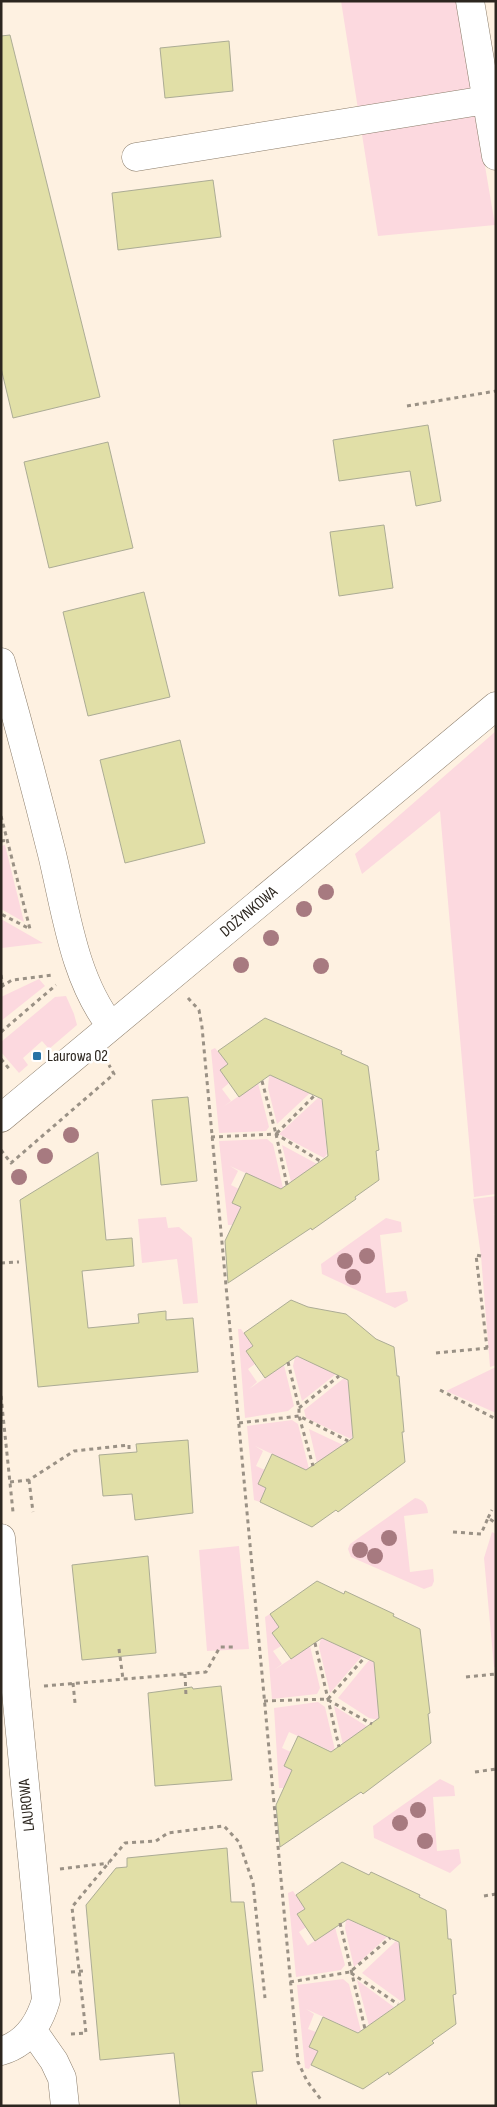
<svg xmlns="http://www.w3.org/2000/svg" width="497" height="2107" viewBox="0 0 497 2107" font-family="'Sofia Sans Condensed',sans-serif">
<rect width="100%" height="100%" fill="#fef1e1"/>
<!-- green -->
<path fill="#fcd9df" d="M 341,1 L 457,1 L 495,225 L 378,236 Z
M 496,731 L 496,1194 L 474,1197 L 440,811 L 362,874 L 355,854 Z
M 5,845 L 24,922 L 1,909 L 1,846 Z
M 1,919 L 43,943 L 2,948 Z
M 39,979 L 45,986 L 1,1021 L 1,997 Z
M 66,996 L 74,1014 L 77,1025 L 49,1049 L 42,1041 L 23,1058 L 28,1065 L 19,1073 L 1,1052 L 1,1042 L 55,997 Z
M 215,1048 L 228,1064 L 220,1070 L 229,1083 L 222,1089 L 231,1101 L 223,1107 L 258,1083 L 269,1127 L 266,1131 L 219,1133 L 211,1050 Z
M 269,1076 L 272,1076 L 310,1093 L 277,1124 L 268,1088 Z
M 319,1097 L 322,1101 L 327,1154 L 324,1158 L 279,1134 Z
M 267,1139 L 273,1144 L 283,1188 L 279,1188 L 230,1166 L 238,1171 L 231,1185 L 239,1189 L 232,1203 L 241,1207 L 232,1225 L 228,1225 L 219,1141 Z
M 282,1145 L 317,1164 L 291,1182 Z
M 496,1196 L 496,1214 L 493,1214 L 496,1215 L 496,1365 L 490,1367 L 481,1256 L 473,1199 Z
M 166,1217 L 168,1228 L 179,1227 L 192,1238 L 198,1303 L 183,1304 L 177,1259 L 142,1263 L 138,1219 Z
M 386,1218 L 401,1222 L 402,1232 L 380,1235 L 386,1293 L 406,1291 L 408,1301 L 395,1308 L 322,1274 L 321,1264 Z
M 238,1329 L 241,1329 L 253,1346 L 246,1351 L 255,1364 L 248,1369 L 257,1382 L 249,1389 L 284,1365 L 294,1406 L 288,1411 L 245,1418 Z
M 295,1357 L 298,1357 L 336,1374 L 302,1401 L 293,1366 Z
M 496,1367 L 496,1413 L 446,1391 Z
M 344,1378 L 348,1382 L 353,1435 L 351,1439 L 306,1418 L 304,1410 Z
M 292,1420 L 298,1424 L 309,1469 L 304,1469 L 255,1446 L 263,1451 L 256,1466 L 265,1470 L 266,1488 L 260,1502 L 254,1500 L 247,1426 Z
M 309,1429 L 343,1445 L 317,1463 Z
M 415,1498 C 424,1500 427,1504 428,1513 L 404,1516 L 410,1572 L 433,1569 L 434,1581 L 432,1586 L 424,1589 L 351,1557 L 348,1549 L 350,1544 Z
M 492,1532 L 496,1534 L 496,1667 L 494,1667 L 484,1558 Z
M 239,1546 L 249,1649 L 207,1651 L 199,1550 Z
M 270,1614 L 279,1627 L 272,1633 L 281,1646 L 273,1651 L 282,1664 L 274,1670 L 310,1646 L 320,1688 L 317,1694 L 272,1699 L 265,1617 Z
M 321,1638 L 362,1656 L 330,1693 L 319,1647 Z
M 370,1659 L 374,1663 L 379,1718 L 378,1720 L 369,1718 L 338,1698 Z
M 318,1702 L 325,1707 L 335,1750 L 331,1751 L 289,1732 L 282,1748 L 291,1752 L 284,1766 L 292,1770 L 284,1788 L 279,1788 L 274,1708 Z
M 334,1706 L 368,1727 L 343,1745 Z
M 440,1779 L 454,1786 L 455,1796 L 433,1797 L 437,1851 L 459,1849 L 461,1863 L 450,1873 L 374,1838 L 373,1826 Z
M 293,1891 L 305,1909 L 297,1914 L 306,1927 L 299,1932 L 308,1946 L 300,1951 L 335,1927 L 345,1965 L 341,1970 L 296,1977 L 288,1893 Z
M 346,1920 L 349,1920 L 387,1937 L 354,1967 L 345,1928 Z
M 396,1941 L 399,1944 L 405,1999 L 402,2002 L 362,1973 Z
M 343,1979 L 349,1984 L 361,2031 L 357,2032 L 306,2009 L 314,2014 L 308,2029 L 316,2032 L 318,2051 L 309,2069 L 305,2068 L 297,1985 Z
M 357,1980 L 394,2007 L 369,2026 Z"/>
<!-- building -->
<path fill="#e1dfa7" stroke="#acac95" d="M 10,35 L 100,397 L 13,418 L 1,368 L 1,36 Z
M 229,41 L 233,91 L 165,98 L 160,48 Z
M 213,180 L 221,237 L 118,250 L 112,193 Z
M 428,425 L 441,501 L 416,506 L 410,471 L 339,481 L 333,440 Z
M 108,442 L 133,548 L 49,568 L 24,462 Z
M 384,525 L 393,588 L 339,596 L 330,532 Z
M 144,592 L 170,697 L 88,716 L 63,612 Z
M 180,740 L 205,843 L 125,863 L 100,760 Z
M 265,1018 L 342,1051 L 341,1054 L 368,1066 L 379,1150 L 376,1151 L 379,1180 L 355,1197 L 356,1199 L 312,1230 L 311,1228 L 228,1283 L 225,1241 L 241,1207 L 232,1203 L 246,1173 L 281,1189 L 328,1156 L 322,1099 L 270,1075 L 239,1097 L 220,1070 L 228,1064 L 218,1051 Z
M 188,1097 L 197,1181 L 161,1185 L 152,1100 Z
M 98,1152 L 106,1240 L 132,1238 L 134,1266 L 82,1271 L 88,1328 L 139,1323 L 138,1314 L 166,1311 L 166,1320 L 193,1318 L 198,1372 L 38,1387 L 20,1200 Z
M 291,1300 L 308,1307 L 346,1314 L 376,1339 L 394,1347 L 397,1376 L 399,1376 L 404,1432 L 402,1432 L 405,1462 L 338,1512 L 336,1510 L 312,1527 L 260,1502 L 266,1488 L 258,1484 L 272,1454 L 306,1470 L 353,1438 L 348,1380 L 297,1356 L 265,1378 L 246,1351 L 253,1346 L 244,1333 Z
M 188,1440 L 193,1513 L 135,1520 L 132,1494 L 103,1496 L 99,1455 L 137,1452 L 136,1444 Z
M 148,1556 L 156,1653 L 82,1660 L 72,1565 Z
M 317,1581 L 344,1594 L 345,1591 L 394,1614 L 393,1616 L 420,1629 L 430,1713 L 428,1714 L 431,1743 L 363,1794 L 361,1792 L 280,1847 L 276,1805 L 292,1770 L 284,1766 L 298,1736 L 331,1752 L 379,1718 L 374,1662 L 322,1638 L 291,1659 L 272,1633 L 279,1627 L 270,1614 Z
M 221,1686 L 232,1780 L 155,1786 L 148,1693 L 192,1687 L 193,1689 Z
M 227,1848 L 231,1902 L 244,1902 L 263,2071 L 252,2072 L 257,2106 L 180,2106 L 174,2053 L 100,2060 L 86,1905 L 116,1868 L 127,1867 L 127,1858 Z
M 342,1862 L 369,1875 L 371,1872 L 420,1895 L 419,1897 L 446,1910 L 448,1939 L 451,1939 L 456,1994 L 453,1995 L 456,2024 L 432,2041 L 434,2043 L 389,2075 L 388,2072 L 363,2089 L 311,2065 L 318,2051 L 309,2047 L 323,2017 L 358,2033 L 405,2000 L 399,1942 L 348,1919 L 315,1941 L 297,1914 L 305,1909 L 296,1895 Z"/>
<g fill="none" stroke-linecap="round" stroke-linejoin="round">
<!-- minor casing -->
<g stroke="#8b7d6b" stroke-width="29">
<path id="minor" d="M 470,1 L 496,156
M 136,157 L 486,100
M 1,662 C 19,726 36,790 52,854 C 66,912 74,979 111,1026
M 1,1118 L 496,706
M 1,1538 L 46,2000 C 39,2024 26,2044 1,2051
M 33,2031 L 54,2061 L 62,2078 L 65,2106"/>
</g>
<!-- path -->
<path stroke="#9a9185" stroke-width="3" stroke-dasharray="4 4" stroke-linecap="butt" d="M 407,406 L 496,391
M 1,816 L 30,929 L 1,914
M 1,841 L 8,840
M 1,975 L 3,986
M 1,987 L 12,980 L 53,975
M 188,998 L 199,1010 L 202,1027 L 298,2062 L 307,2081 L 322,2101
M 1,1032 L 56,985
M 1,1059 L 11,1071
M 262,1081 L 276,1134 L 315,1095
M 276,1134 L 287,1185
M 211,1137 L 276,1134 L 320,1161
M 1,1150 L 11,1163 L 114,1074 L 109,1065
M 481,1256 L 476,1255 L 487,1348
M 1,1263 L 19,1262
M 436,1353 L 488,1348
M 288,1362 L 299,1408 L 299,1416 L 313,1466
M 440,1390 L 496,1419
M 1,1396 L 13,1512
M 299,1408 L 339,1376
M 239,1423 L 299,1416 L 348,1441
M 29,1480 L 33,1512
M 10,1482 L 29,1480 L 74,1451 L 129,1445 L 129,1453
M 488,1518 L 492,1510
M 453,1532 L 481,1534 L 488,1518 L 496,1523
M 315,1643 L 339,1747
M 119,1649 L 123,1679
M 185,1674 L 186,1696
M 466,1677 L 496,1674
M 73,1683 L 75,1703
M 44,1686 L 206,1672 L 220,1647 L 233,1647
M 328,1700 L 372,1724
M 264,1701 L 328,1699 L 365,1657
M 475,1772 L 496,1769
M 60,1869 L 109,1863
M 484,1896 L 496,1894
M 340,1923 L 365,2029
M 71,1972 L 83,1971
M 351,1973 L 398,2004
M 290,1982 L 350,1972 L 390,1938
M 71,2034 L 86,2033 L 72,1907 L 125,1843 L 156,1841 L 168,1833 L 224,1826 L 239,1842 L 253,1883 L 265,1998"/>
<!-- minor -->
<use href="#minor" stroke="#fff" stroke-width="28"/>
</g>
<!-- trees -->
<g fill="#a77a80">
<circle cx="326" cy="892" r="8"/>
<circle cx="304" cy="909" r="8"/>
<circle cx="271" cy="938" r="8"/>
<circle cx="241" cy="965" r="8"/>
<circle cx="321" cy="966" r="8"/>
<circle cx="71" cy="1135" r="8"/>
<circle cx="45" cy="1156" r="8"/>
<circle cx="19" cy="1177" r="8"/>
<circle cx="367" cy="1256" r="8"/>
<circle cx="345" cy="1261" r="8"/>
<circle cx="353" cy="1277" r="8"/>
<circle cx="389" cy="1538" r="8"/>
<circle cx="360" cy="1550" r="8"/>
<circle cx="375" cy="1556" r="8"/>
<circle cx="418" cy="1810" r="8"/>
<circle cx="400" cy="1823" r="8"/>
<circle cx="425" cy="1841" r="8"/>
</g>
<!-- markers -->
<rect fill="#2773a6" stroke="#fff" stroke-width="2" x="32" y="1051" width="10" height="10" rx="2.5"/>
<g text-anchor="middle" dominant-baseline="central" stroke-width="5" stroke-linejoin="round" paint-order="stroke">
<!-- street labels -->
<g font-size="16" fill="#2c261f" stroke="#fff">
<text transform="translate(249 912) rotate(-40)">DOŻYNKOWA</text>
<text transform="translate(27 1805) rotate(-96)">LAUROWA</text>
</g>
<!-- poi labels -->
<g font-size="16" fill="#2c261f" stroke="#fff" text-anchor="start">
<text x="47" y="1056">Laurowa 02</text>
</g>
</g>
<!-- border -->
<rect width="497" height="2107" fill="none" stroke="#2c261f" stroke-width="5"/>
</svg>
